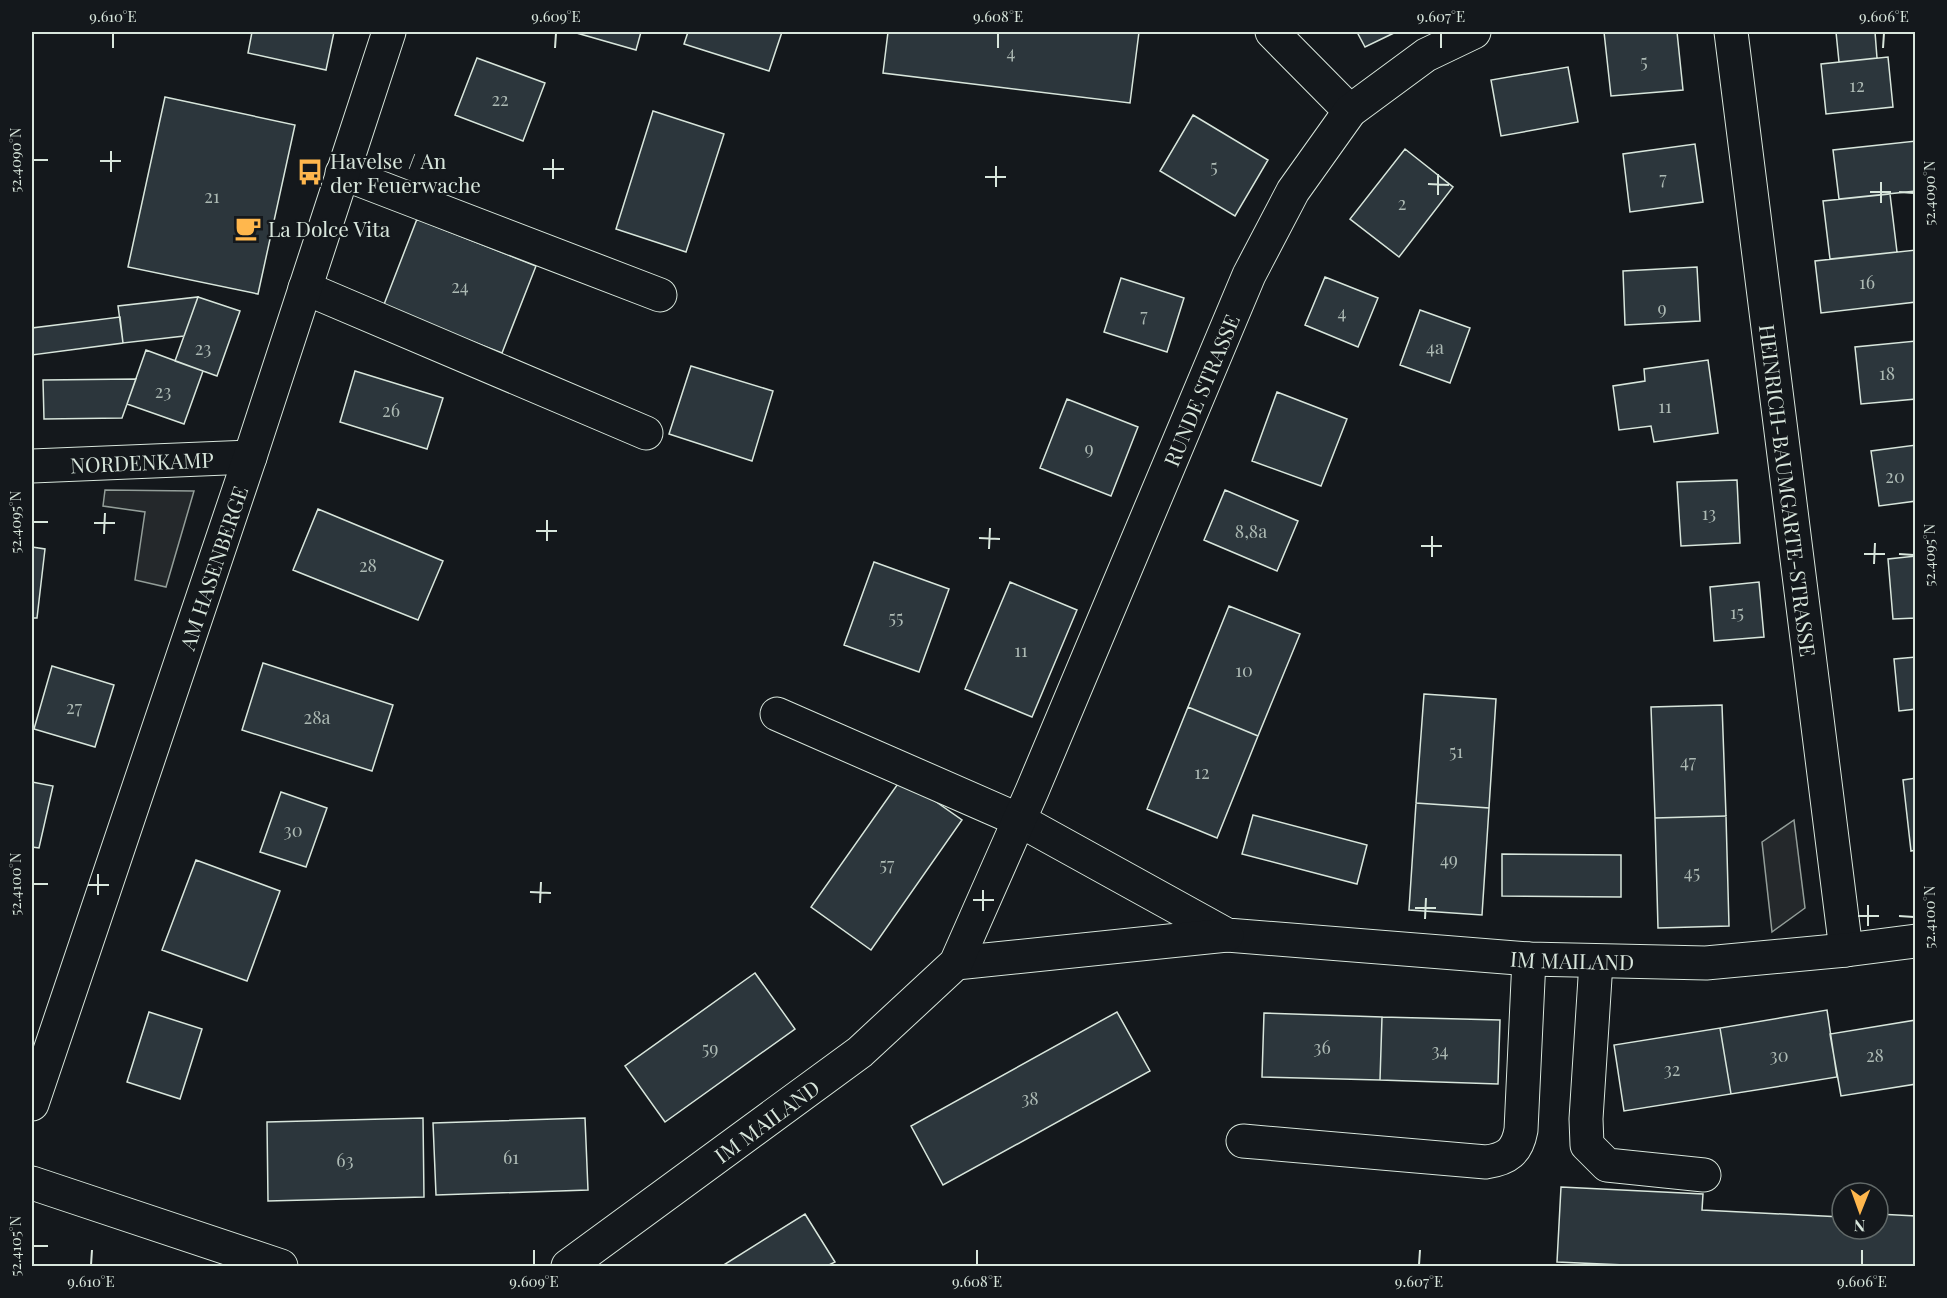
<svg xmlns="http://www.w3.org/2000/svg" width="1947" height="1298" viewBox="0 0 1947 1298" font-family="'Playfair Display',serif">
<rect width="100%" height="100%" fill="#14181c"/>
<!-- parking -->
<path fill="#24282b" stroke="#939e99" stroke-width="1.5" d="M 105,490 L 194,491 L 166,587 L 135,580 L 145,512 L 103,506 Z
M 1794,820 L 1805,908 L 1772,932 L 1762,842 Z"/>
<!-- building -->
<path fill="#2c363c" stroke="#d8e6dc" stroke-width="1.5" d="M 252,32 L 334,32 L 326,70 L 248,53 Z
M 573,32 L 641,32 L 636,50 Z
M 688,32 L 782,32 L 769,71 L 684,44 Z
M 888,32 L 1139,32 L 1130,103 L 883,73 Z
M 1357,32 L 1396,32 L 1365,47 Z
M 1604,32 L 1677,32 L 1683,90 L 1611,96 Z
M 1836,32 L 1875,32 L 1877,58 L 1839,62 Z
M 1888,57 L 1893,107 L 1826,114 L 1821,64 Z
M 477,58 L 545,83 L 523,141 L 455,115 Z
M 1568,67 L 1578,122 L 1501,136 L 1491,80 Z
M 165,97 L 295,125 L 258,294 L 128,267 Z
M 653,111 L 724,134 L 686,252 L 616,229 Z
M 1193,115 L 1268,160 L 1235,216 L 1160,171 Z
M 1916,141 L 1916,191 L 1839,199 L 1833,150 Z
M 1695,144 L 1703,202 L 1630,212 L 1623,154 Z
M 1405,149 L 1453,187 L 1399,257 L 1350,219 Z
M 1890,194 L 1897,252 L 1830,259 L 1823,201 Z
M 417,219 L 536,266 L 502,353 L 383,307 Z
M 1916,250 L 1916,302 L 1821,313 L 1815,261 Z
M 1697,267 L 1700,321 L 1625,325 L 1623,271 Z
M 1325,277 L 1378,298 L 1358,347 L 1305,325 Z
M 1121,278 L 1184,298 L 1167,352 L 1104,332 Z
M 198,297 L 184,336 L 123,343 L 118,306 Z
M 198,297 L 240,311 L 217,376 L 175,361 Z
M 1420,310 L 1470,328 L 1450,383 L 1400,365 Z
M 120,317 L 123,343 L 32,355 L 32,328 Z
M 1916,341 L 1916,399 L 1861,404 L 1855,347 Z
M 146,350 L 203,371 L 184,424 L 127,404 Z
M 1708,360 L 1718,433 L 1654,442 L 1651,426 L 1619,430 L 1613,386 L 1645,381 L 1644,369 Z
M 691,366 L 773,391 L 752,461 L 669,434 Z
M 355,371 L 443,398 L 427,449 L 340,422 Z
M 136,379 L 122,418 L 44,419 L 43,380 Z
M 1277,392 L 1347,419 L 1321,486 L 1252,461 Z
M 1067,399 L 1138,427 L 1111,496 L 1040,468 Z
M 1916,445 L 1916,501 L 1879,506 L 1871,451 Z
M 1737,480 L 1740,543 L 1681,546 L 1677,482 Z
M 1225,490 L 1298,521 L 1277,571 L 1204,540 Z
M 318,509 L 443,561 L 418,620 L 293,570 Z
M 32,547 L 45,549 L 37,618 L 32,618 Z
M 1916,556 L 1916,618 L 1893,619 L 1888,559 Z
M 874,562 L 949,589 L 919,672 L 844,645 Z
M 1010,582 L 1077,610 L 1032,717 L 965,689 Z
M 1759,582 L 1764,637 L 1714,641 L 1710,587 Z
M 1229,606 L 1300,634 L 1258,736 L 1188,707 Z
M 1916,657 L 1916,709 L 1899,711 L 1894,659 Z
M 263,663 L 393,705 L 372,771 L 242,730 Z
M 52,666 L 114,685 L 95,747 L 34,729 Z
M 1424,694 L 1496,699 L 1489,808 L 1416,803 Z
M 1722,705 L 1726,816 L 1655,818 L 1651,707 Z
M 1188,707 L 1258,736 L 1217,838 L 1147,809 Z
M 902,778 L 962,820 L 871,950 L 811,907 Z
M 1916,778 L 1916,850 L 1911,851 L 1903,780 Z
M 32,782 L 53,786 L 39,848 L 32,847 Z
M 281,792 L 327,808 L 306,867 L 260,852 Z
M 1416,803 L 1489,808 L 1482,915 L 1409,910 Z
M 1253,815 L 1367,845 L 1357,884 L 1242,854 Z
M 1726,816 L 1729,926 L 1658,928 L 1655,818 Z
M 1502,854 L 1621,855 L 1621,897 L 1502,896 Z
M 196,860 L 280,891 L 247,981 L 162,950 Z
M 755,973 L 795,1029 L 665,1122 L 625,1066 Z
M 1827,1010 L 1837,1077 L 1731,1094 L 1720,1028 Z
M 149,1012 L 202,1029 L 180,1099 L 127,1082 Z
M 1117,1012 L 1150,1071 L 943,1185 L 911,1126 Z
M 1264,1013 L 1382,1017 L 1380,1080 L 1262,1077 Z
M 1382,1017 L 1500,1020 L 1498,1084 L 1380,1080 Z
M 1916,1020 L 1916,1084 L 1841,1096 L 1830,1034 Z
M 1720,1028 L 1731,1094 L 1624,1111 L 1614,1045 Z
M 423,1118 L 424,1197 L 268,1201 L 267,1122 Z
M 585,1118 L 588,1190 L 436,1195 L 433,1123 Z
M 1561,1187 L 1703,1194 L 1702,1210 L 1842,1217 L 1842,1229 L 1878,1229 L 1878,1214 L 1916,1216 L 1916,1266 L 1648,1266 L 1557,1262 Z
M 805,1214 L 835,1262 L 827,1266 L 722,1266 Z"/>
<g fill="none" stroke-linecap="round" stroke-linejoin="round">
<!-- minor casing -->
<g stroke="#d8e6dc" stroke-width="35">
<g id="minor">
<path d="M 1272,32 L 1350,111"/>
<path id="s1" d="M 1731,32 L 1846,950"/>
<path d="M 342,173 L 660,295"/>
<path d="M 305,288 L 646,433"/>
<path id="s2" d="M 32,466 L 250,457"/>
<path id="s3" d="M 777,714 L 1019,820 L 1227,935 L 1529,959 L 1706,963 L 1846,950 L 1916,941"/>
<path d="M 1596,962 L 1586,1119 L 1587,1145 L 1607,1165 L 1704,1175"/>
<path d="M 956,963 L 1227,935"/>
<path id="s4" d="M 32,1104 L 250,457 L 389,32"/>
<path d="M 1243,1141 L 1486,1162 C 1507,1159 1517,1152 1521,1130 L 1529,959"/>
<path d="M 32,1183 L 281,1266"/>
<path id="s5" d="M 568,1266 L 860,1052 L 956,963 L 1032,791 L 1249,275 L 1293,191 L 1350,111 L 1426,55 L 1474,32"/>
</g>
</g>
<!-- minor -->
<use href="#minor" stroke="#14181c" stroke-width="33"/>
</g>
<!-- ticks -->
<path fill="none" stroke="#d8e6dc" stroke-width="2" d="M 113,48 L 113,33M 555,48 L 556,33M 998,48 L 998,33M 1441,48 L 1441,33M 1883,48 L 1884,33M 33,160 L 48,160M 100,161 L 121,161M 543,169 L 564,169M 111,172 L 111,151M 985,177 L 1006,177M 553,179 L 553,159M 1428,184 L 1449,185M 996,187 L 996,166M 1870,192 L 1891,192M 1899,192 L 1914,193M 1438,195 L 1438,174M 1881,203 L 1881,182M 33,522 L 48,522M 94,523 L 115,523M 536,531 L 557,531M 104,534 L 105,513M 979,538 L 1000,539M 547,541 L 547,520M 1421,546 L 1442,546M 989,549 L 990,528M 1864,554 L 1885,554M 1899,554 L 1914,555M 1432,557 L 1432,536M 1874,564 L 1875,543M 33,884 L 48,884M 88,885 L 109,885M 530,892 L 551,893M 98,895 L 98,874M 973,900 L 994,900M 540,903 L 541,882M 1415,908 L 1436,908M 983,911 L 983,890M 1858,916 L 1879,916M 1899,916 L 1914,917M 1425,919 L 1426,898M 1868,926 L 1868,905M 33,1246 L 48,1246M 91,1265 L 92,1250M 534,1265 L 534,1250M 977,1265 L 977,1250M 1419,1265 L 1420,1250M 1862,1265 L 1862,1250"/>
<!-- icons -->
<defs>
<g id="bus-bare" transform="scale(2.07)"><path d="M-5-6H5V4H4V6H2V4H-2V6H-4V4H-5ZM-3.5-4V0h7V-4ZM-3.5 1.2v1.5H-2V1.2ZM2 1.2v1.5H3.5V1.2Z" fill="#ffb74d" stroke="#14181c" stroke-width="2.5" paint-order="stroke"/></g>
<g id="cafe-bare" transform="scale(2.07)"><path d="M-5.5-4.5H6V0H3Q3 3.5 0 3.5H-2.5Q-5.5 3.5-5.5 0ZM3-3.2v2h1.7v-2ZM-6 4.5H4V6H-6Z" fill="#ffb74d" stroke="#14181c" stroke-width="2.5" paint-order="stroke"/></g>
</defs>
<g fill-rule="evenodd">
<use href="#bus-bare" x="310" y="172"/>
<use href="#cafe-bare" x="248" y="228"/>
</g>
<g text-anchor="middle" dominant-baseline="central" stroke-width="4.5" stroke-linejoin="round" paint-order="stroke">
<!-- number labels -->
<g font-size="18" fill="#adbab4">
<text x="1011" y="52">4</text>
<text x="1644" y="61">5</text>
<text x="1857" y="85">12</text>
<text x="500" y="99">22</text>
<text x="1214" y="166">5</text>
<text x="1663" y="178">7</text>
<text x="212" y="196">21</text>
<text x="1402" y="203">2</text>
<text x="1867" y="282">16</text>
<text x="460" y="286">24</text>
<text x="1662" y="308">9</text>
<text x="1342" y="312">4</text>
<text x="1144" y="315">7</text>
<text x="1435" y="347">4a</text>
<text x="203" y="348">23</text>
<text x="1887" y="373">18</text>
<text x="163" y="391">23</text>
<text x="1665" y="406">11</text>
<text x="391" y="410">26</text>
<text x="1089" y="448">9</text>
<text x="1895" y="476">20</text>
<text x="1709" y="513">13</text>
<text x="1251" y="531">8,8a</text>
<text x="368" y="565">28</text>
<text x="1737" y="612">15</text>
<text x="896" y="617">55</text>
<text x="1021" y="650">11</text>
<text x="1244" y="670">10</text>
<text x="74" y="707">27</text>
<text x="317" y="717">28a</text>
<text x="1456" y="751">51</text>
<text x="1688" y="761">47</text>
<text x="1202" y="772">12</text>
<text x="293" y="830">30</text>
<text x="1449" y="859">49</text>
<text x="887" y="864">57</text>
<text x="1692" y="872">45</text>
<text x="1322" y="1047">36</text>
<text x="710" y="1048">59</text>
<text x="1440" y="1050">34</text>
<text x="1779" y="1055">30</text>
<text x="1875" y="1055">28</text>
<text x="1672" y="1069">32</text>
<text x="1030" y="1098">38</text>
<text x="511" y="1157">61</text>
<text x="345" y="1160">63</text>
</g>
<!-- poi labels -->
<g font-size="21" fill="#d8e6dc" stroke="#14181c" text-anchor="start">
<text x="330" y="160">Havelse / An<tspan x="330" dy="24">der Feuerwache</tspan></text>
<text x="268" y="228">La Dolce Vita</text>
</g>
<!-- street labels -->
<g font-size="21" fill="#d8e6dc" stroke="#14181c">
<text stroke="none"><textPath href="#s5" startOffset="1116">RUNDE STRASSE</textPath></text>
<text stroke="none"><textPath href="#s2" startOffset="110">NORDENKAMP</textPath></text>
<text stroke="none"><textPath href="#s1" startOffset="462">HEINRICH-BAUMGARTE-STRASSE</textPath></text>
<text stroke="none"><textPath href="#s4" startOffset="566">AM HASENBERGE</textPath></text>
<text stroke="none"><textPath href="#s3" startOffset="848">IM MAILAND</textPath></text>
<text stroke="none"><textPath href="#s5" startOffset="246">IM MAILAND</textPath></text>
</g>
</g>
<!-- border -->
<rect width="1947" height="1298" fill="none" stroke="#14181c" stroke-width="66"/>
<!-- north arrow -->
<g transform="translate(1860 1211) rotate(181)"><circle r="28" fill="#14181c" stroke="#626a69" stroke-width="1.5"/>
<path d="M0-4.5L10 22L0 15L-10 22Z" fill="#ffb74d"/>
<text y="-9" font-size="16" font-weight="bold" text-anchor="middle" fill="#d8e6dc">N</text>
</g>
<rect x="33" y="33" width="1881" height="1232" fill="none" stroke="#d8e6dc" stroke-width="2"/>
<g font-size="15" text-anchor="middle" fill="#d8e6dc">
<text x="113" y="22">9.610°E</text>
<text x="556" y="22">9.609°E</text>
<text x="998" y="22">9.608°E</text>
<text x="1441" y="22">9.607°E</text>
<text x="1884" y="22">9.606°E</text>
<text transform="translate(16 160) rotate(-90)" y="5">52.4090°N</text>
<text transform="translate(1930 193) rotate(-90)" y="5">52.4090°N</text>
<text transform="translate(16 522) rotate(-90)" y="5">52.4095°N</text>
<text transform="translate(1930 555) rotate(-90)" y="5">52.4095°N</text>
<text transform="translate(16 884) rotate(-90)" y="5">52.4100°N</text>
<text transform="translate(1930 917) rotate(-90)" y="5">52.4100°N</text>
<text transform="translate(16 1246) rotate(-90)" y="5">52.4105°N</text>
<text x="91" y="1287">9.610°E</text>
<text x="534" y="1287">9.609°E</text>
<text x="977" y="1287">9.608°E</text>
<text x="1419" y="1287">9.607°E</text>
<text x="1862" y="1287">9.606°E</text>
</g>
</svg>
